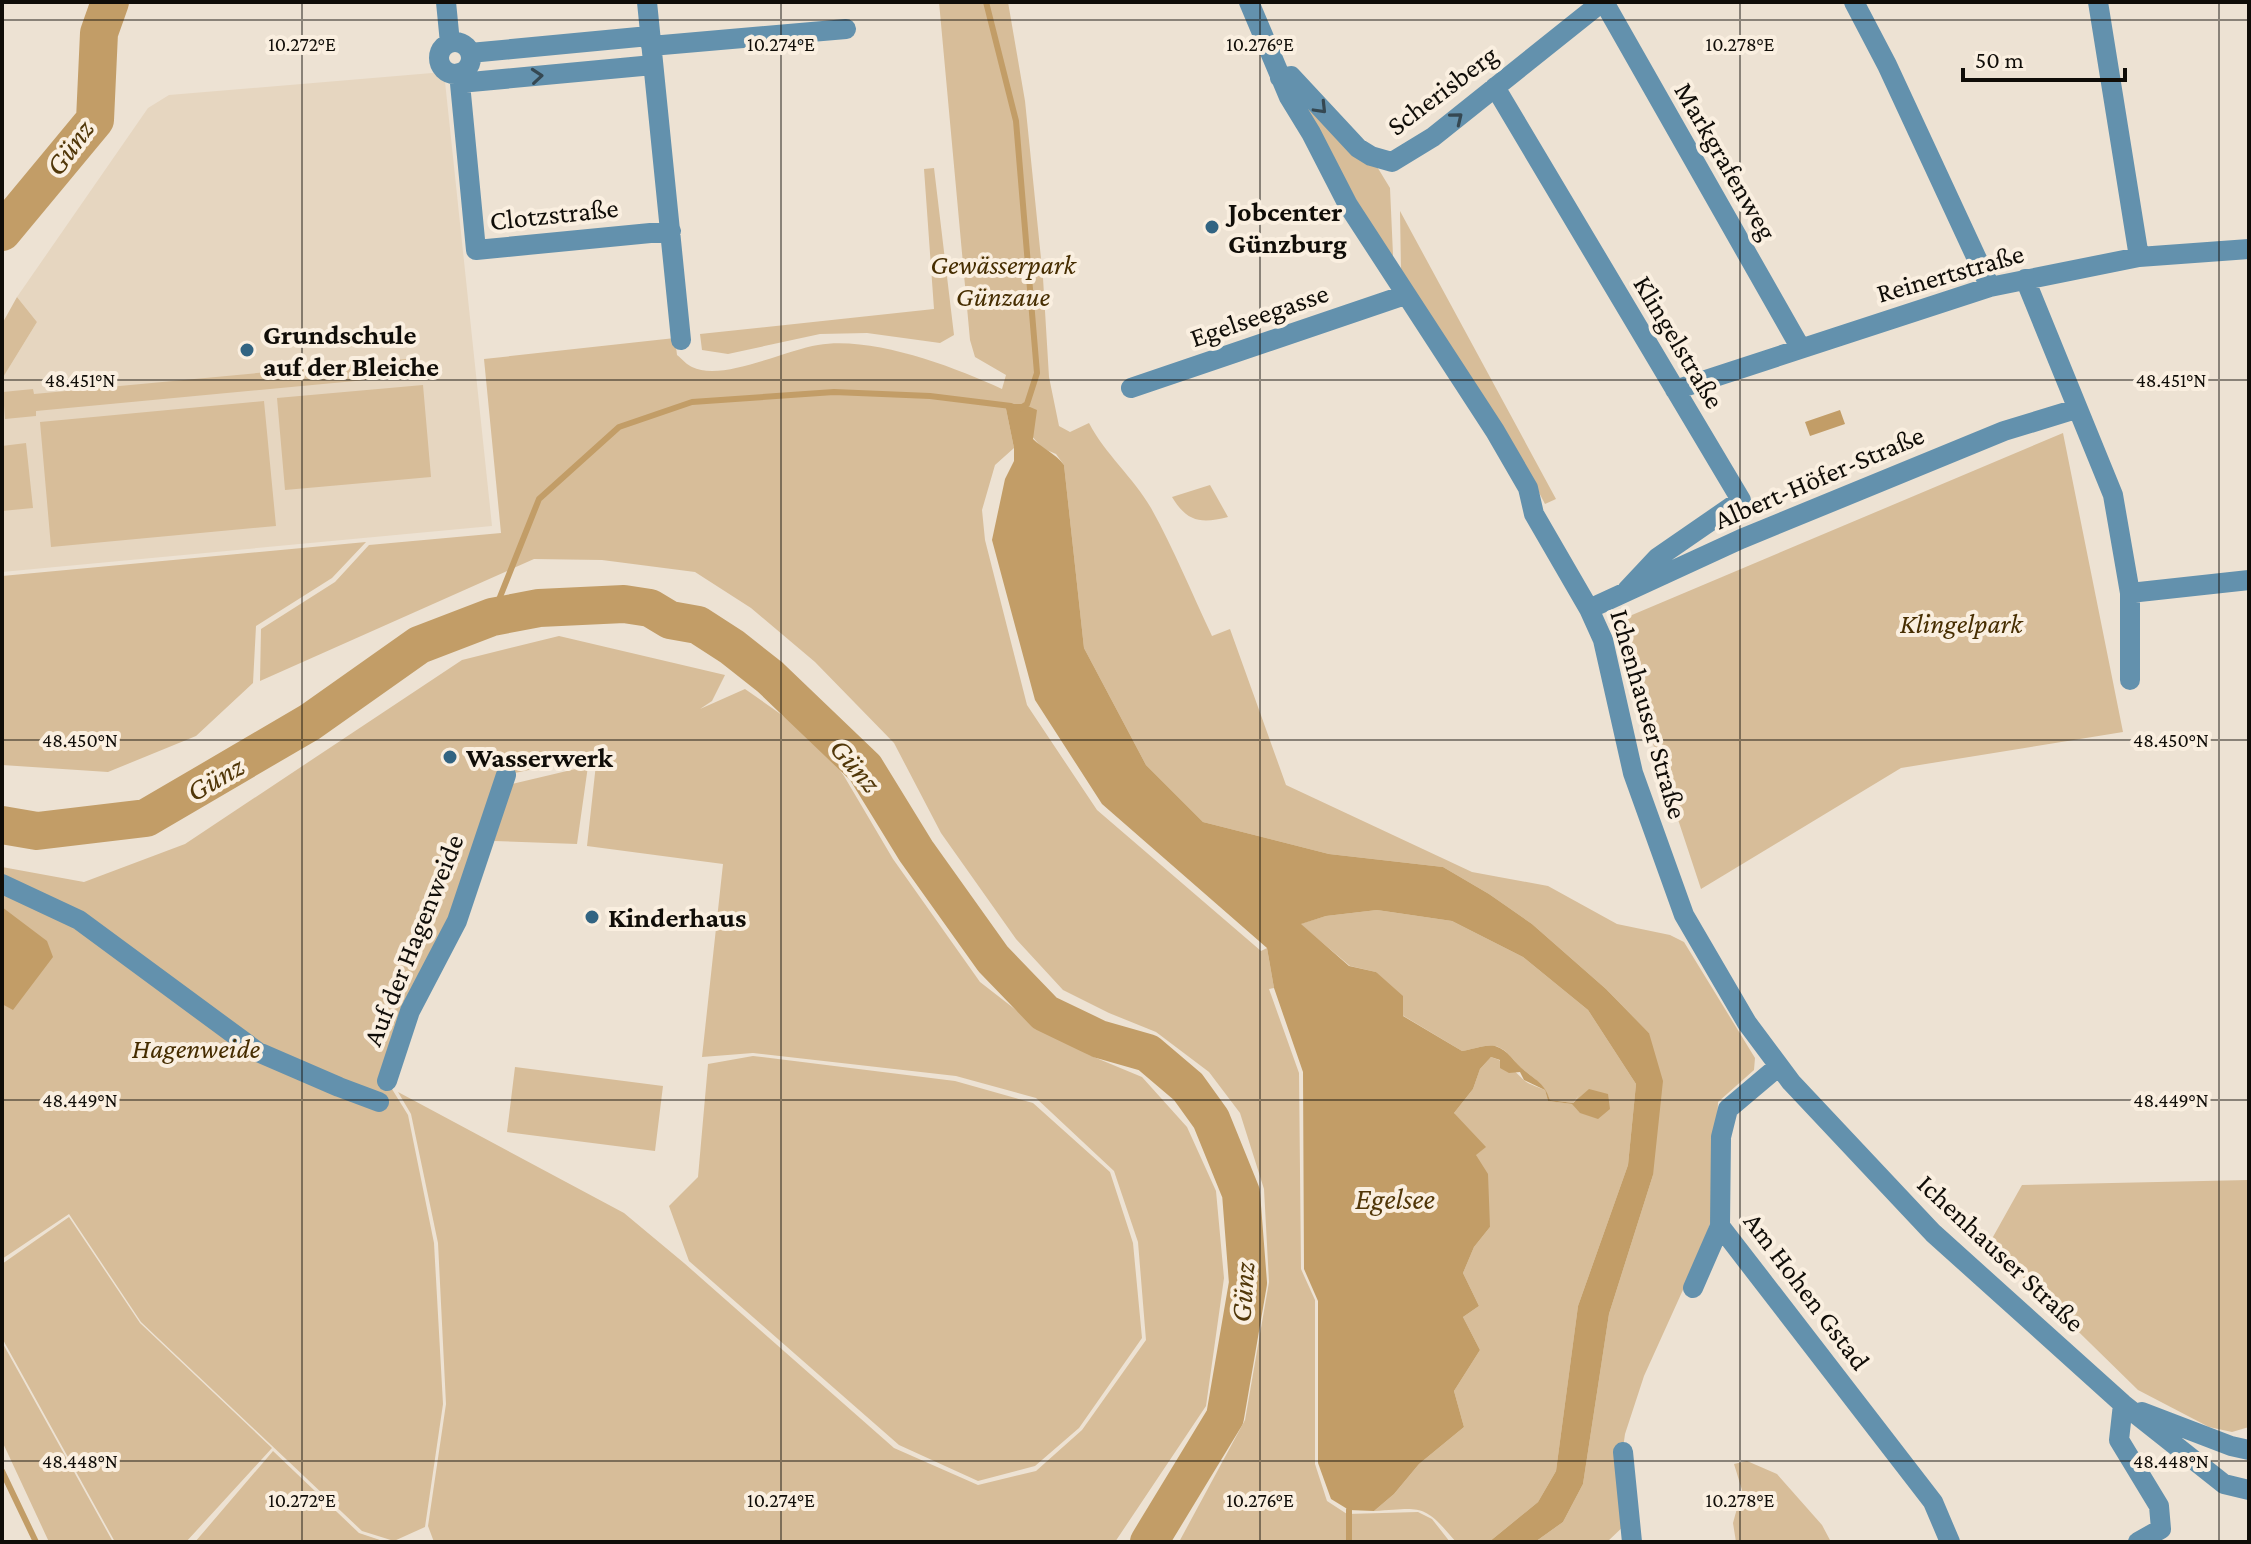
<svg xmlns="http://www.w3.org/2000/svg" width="2251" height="1544" viewBox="0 0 2251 1544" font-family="'Crimson Pro',serif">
<rect width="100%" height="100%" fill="#ede2d3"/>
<!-- built -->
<path fill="#e6d6c0" d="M 444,72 L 492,526 L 2,572 L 2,379 L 37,322 L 17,297 L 148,108 L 169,95 Z"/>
<!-- green -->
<path fill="#d7bd99" d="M 939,2 L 1008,2 L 1025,101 L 1043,278 L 1049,377 L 1059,426 L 1070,432 L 1089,423 C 1105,454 1133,477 1151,508 C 1174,549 1192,594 1212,636 L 1230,629 L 1286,785 L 1472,872 L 1548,886 L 1617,924 L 1670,935 L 1684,942 L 1755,1058 L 1754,1070 L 1718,1102 L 1714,1212 L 1701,1250 L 1644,1376 L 1625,1434 L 1621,1463 L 1628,1522 L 1607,1542 L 1535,1542 L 1563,1522 L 1583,1484 L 1609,1314 L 1653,1175 L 1649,1033 L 1606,989 L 1532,924 L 1489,894 L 1443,867 L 1329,854 L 1203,822 L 1146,765 L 1084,648 L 1064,465 L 1056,454 L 1042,448 L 1005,404 L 1014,448 L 995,465 L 982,510 L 985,540 L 1027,705 L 1097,810 L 1261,951 L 1267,948 L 1274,988 L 1269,989 L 1299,1073 L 1301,1269 L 1315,1300 L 1315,1464 L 1327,1501 L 1347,1514 L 1418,1512 L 1432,1519 L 1450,1542 L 1179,1542 L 1245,1420 L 1269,1282 L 1264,1189 L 1240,1113 L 1209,1072 L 1156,1032 L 1109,1013 L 1063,990 L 1016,939 L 941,833 L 894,743 L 815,662 L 751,608 L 695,572 L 602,560 L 534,559 L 260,681 L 261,629 L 335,582 L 369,545 L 501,533 L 484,359 L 675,338 L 677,355 C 682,359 687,365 692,367 C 722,382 785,350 818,345 C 872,336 952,366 1002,389 L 1006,375 L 975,357 L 970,340 Z
M 1309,103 L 1376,165 L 1390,188 L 1393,255 L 1390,258 L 1302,106 Z
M 934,168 L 954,335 L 940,343 L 867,333 L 820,334 L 728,354 L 702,350 L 700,334 L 934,309 L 924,169 Z
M 1400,211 L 1556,499 L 1545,504 L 1521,458 L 1401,271 Z
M 17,297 L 37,322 L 2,379 L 2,324 Z
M 417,358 L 419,375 L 36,411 L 36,416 L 5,419 L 3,392 L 33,389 L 34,394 Z
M 423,385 L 431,477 L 285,490 L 277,398 Z
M 264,401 L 276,526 L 51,547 L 40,422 Z
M 2063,433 L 2123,732 L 1901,768 L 1701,889 L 1613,623 Z
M 26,443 L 33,508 L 2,511 L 2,446 Z
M 1210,485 L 1228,517 C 1201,524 1187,522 1172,497 Z
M 366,542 L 332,578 L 256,626 L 253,683 L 196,736 L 108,772 L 2,765 L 2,576 Z
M 559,636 L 725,675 L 712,701 L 700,709 L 745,689 L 819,741 L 844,776 L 893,859 L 980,982 L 1034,1024 L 1089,1055 L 1142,1077 L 1187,1127 L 1216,1191 L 1224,1278 L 1206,1406 L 1115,1542 L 434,1542 L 428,1526 L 446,1404 L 438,1243 L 411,1114 L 398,1092 L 624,1213 L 684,1263 L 894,1448 L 978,1485 L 1036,1471 L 1082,1430 L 1146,1340 L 1138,1242 L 1114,1171 L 1036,1098 L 956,1076 L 753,1053 L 702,1057 L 723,864 L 587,846 L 597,755 L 506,775 L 387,1081 L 408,1115 L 434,1243 L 443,1404 L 425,1527 L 394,1541 L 362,1531 L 141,1322 L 69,1214 L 2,1259 L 2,867 L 84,882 L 185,844 L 462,660 Z
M 588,766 L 577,844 L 494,841 L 512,784 Z
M 1377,910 L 1452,921 L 1523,957 L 1588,1010 L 1636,1084 L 1628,1165 L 1578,1306 L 1556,1471 L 1538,1502 L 1489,1542 L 1456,1542 C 1423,1503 1423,1508 1374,1511 L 1394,1494 L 1419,1464 L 1464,1427 L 1454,1391 L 1480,1350 L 1463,1317 L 1479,1306 L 1463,1273 L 1474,1247 L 1490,1227 L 1476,1155 L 1454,1113 L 1473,1089 L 1480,1069 L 1491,1057 C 1509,1063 1513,1070 1525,1081 C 1530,1085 1539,1087 1545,1090 L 1548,1101 L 1573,1104 L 1579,1095 L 1573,1103 L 1550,1100 C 1545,1085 1536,1080 1525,1071 C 1514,1064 1510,1050 1495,1046 C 1486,1044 1471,1050 1462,1051 L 1402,1015 L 1376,972 L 1350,966 L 1300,924 L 1326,916 Z
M 753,1056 L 955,1081 L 1033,1103 L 1110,1172 L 1133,1243 L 1142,1338 L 1079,1428 L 1035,1466 L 978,1481 L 899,1445 L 689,1261 L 669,1206 L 698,1177 L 708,1064 Z
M 515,1067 L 663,1086 L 655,1151 L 507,1132 Z
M 2249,1180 L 2249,1427 L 2232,1432 L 2209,1427 L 2138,1390 L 1989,1244 L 2022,1185 Z
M 69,1217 L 140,1323 L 272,1448 L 186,1542 L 115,1542 L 2,1338 L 2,1264 Z
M 2,1342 L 113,1542 L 49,1542 L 2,1441 Z
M 273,1451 L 359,1533 L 386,1542 L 195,1542 Z
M 1747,1461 L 1777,1474 L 1822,1525 L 1831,1542 L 1736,1542 L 1733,1523 L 1742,1490 L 1734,1464 Z"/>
<!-- water -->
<path fill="#c29d67" d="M 1005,404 L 1023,404 L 1037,410 L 1033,439 C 1043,449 1055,453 1064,465 L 1084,648 L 1146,765 L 1203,822 L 1329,854 L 1443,867 L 1489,894 L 1532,924 L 1606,989 L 1649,1033 L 1663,1081 L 1653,1175 L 1609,1314 L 1583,1484 L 1563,1522 L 1535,1542 L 1489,1542 L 1538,1502 L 1556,1471 L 1578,1306 L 1628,1165 L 1636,1084 L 1588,1010 L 1523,957 L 1452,921 L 1377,910 L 1326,916 L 1301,924 L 1349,966 L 1376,972 L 1403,996 L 1403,1016 L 1462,1051 C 1471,1050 1486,1044 1495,1046 C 1509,1050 1514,1063 1525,1071 C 1537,1081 1545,1084 1550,1100 L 1573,1103 L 1589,1089 L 1608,1094 L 1610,1109 L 1598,1119 L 1580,1113 L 1572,1104 L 1548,1101 L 1545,1090 L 1524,1080 L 1520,1072 L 1509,1073 L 1500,1068 L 1500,1060 L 1491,1057 L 1480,1069 L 1473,1089 L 1454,1113 L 1486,1147 L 1476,1155 L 1488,1174 L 1490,1227 L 1474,1247 L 1463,1273 L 1479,1306 L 1463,1317 L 1480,1350 L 1454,1391 L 1464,1427 L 1419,1464 L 1394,1494 L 1374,1511 L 1349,1510 L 1331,1499 L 1318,1463 L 1318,1301 L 1304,1269 L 1303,1072 L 1274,988 L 1267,948 L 1102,804 L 1035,700 L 992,540 L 1005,479 L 1014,461 L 1014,448 Z
M 1840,410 L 1845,424 L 1810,436 L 1805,422 Z
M 2,907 L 47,941 L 53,957 L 13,1010 L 2,1004 Z"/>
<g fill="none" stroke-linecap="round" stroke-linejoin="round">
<!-- stream -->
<path stroke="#c29d67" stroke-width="6" d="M 986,2 L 1016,121 L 1037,373 L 1027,404 L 1019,409
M 492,617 L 539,499 L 619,427 L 692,402 L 834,392 L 930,396 L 1011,406
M 2,1471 L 36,1542
M 1349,1542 L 1349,1510"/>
<!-- river -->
<path stroke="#c29d67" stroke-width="38" d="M 2,232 L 95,120 L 99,33 L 110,2
M 2,825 L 37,831 L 146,818 L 310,722 L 419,645 L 492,617 L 539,608 L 624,604 L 650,608 L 670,620 L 698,625 L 732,647 L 770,677 L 865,768 L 916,851 L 993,959 L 1045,1013 L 1099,1039 L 1148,1053 L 1188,1087 L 1211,1119 L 1241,1193 L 1248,1283 L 1225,1417 L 1149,1542"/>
<!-- minor -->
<path stroke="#6391ad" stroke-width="20" d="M 446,2 L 450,43
M 647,2 L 681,340
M 1249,2 L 1289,97 L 1311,133 L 1348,205 L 1495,431 L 1528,488 L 1534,514 L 1589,609 L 1603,640 L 1633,773 L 1684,915 L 1747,1023 L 1791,1082 L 1933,1233 L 2123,1404 L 2224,1484 L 2249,1490
M 1604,2 L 1800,347
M 1854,2 L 1887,65 L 1990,287
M 2098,2 L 2139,257
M439 58a16 16 0 1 1 32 0a16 16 0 1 1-32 0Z
M 651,46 L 846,29
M 470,53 L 649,36
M 459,73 L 476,250 L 671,231
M 1280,78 L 1291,76 L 1358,148 L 1371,156 L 1392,162 L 1433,137 L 1602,2
M 460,83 L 653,65
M 1495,87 L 1741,500 L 1657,558 L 1627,590
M 2025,279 L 2113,495 L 2130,593 L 2130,680
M 1131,388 L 1405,295
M 1675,390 L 1990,287 L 2139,257 L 2249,249
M 2130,593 L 2249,580
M 1589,609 L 1741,539 L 2004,431 L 2076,409
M 2,884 L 79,920 L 258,1052 L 339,1087 L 379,1102
M 1779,1066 L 1728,1109 L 1721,1137 L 1720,1226 L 1933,1502 L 1950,1542
M 387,1081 L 410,1011 L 457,921 L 506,775
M 1693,1288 L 1720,1226
M 2123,1404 L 2119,1440 L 2159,1506 L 2161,1529 L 2138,1542
M 2142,1412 L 2231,1446 L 2249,1450
M 1623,1452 L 1632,1542"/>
</g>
<!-- one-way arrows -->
<defs><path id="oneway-chevron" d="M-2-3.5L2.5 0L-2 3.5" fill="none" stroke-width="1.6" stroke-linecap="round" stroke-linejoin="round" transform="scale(2)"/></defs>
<g stroke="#354852">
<use href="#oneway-chevron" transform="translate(537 76) rotate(-5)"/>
<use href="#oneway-chevron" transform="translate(1321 108) rotate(46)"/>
<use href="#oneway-chevron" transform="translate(1457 118) rotate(-39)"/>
</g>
<!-- ticks -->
<path fill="none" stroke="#100d08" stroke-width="2" stroke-opacity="0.45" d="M 302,2 L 302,1542M 781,2 L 781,1542M 1260,2 L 1260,1542M 1740,2 L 1740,1542M 2219,2 L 2219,1542M 2,20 L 2249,20M 2,380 L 2249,380M 2,740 L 2249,740M 2,1100 L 2249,1100M 2,1461 L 2249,1461"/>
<!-- markers -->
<g fill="#326482" stroke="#faefe0" stroke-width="3">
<circle cx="1212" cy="227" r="8"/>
<circle cx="247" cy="350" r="8"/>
<circle cx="450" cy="757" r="8"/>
<circle cx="592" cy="917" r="8"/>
</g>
<g text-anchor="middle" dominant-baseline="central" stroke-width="8" stroke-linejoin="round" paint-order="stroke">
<!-- street labels -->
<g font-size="28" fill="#100d08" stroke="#faefe0">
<text transform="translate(1442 90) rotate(-37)">Scherisberg</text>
<text transform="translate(1726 161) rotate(60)">Markgrafenweg</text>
<text transform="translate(554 214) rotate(-6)">Clotzstraße</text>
<text transform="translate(1950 273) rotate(-16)">Reinertstraße</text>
<text transform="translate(1259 315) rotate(-19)">Egelseegasse</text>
<text transform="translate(1679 342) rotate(59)">Klingelstraße</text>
<text transform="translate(1819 477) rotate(-23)">Albert-Höfer-Straße</text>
<text transform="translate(1649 714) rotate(74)">Ichenhauser Straße</text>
<text transform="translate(413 940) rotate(-68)">Auf der Hagenweide</text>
<text transform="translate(2001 1253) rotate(43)">Ichenhauser Straße</text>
<text transform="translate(1807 1291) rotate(53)">Am Hohen Gstad</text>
</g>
<!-- poi labels -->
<g font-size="28" font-weight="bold" fill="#100d08" stroke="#faefe0" text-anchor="start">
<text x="1228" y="211">Jobcenter<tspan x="1228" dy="32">Günzburg</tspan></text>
<text x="263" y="334">Grundschule<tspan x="263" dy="32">auf der Bleiche</tspan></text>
<text x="466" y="757">Wasserwerk</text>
<text x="608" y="917">Kinderhaus</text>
</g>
<!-- park labels -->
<g font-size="28" font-style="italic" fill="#462d00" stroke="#faefe0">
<text x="1003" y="264">Gewässerpark<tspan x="1003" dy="32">Günzaue</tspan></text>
<text x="1961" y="623">Klingelpark</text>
<text x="196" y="1048">Hagenweide</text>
</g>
<!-- water labels -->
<g font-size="30" font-style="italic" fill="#513709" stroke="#faefe0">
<text transform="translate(69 147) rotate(-54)">Günz</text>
<text transform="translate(856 765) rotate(49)">Günz</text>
<text transform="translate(215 778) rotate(-30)">Günz</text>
<text x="1395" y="1198">Egelsee</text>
<text transform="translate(1242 1292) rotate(-86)">Günz</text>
</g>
</g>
<g font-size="20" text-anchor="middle" fill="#100d08" stroke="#faefe0" stroke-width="8" stroke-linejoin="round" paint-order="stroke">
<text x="302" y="51">10.272°E</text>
<text x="781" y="51">10.274°E</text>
<text x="1260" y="51">10.276°E</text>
<text x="1740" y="51">10.278°E</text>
<text x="80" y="387">48.451°N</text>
<text x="2171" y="387">48.451°N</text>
<text x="80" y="747">48.450°N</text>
<text x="2171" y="747">48.450°N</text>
<text x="80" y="1107">48.449°N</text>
<text x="2171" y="1107">48.449°N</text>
<text x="80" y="1468">48.448°N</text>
<text x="2171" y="1468">48.448°N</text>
<text x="302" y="1507">10.272°E</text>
<text x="781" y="1507">10.274°E</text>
<text x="1260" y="1507">10.276°E</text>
<text x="1740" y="1507">10.278°E</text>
</g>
<!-- border -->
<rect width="2251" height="1544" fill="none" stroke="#100d08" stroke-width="8"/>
<!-- scale -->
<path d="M1963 68v12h162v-12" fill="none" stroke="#100d08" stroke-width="4"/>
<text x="1975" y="68" font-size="24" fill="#100d08" stroke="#faefe0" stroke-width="6" paint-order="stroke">50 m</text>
</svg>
